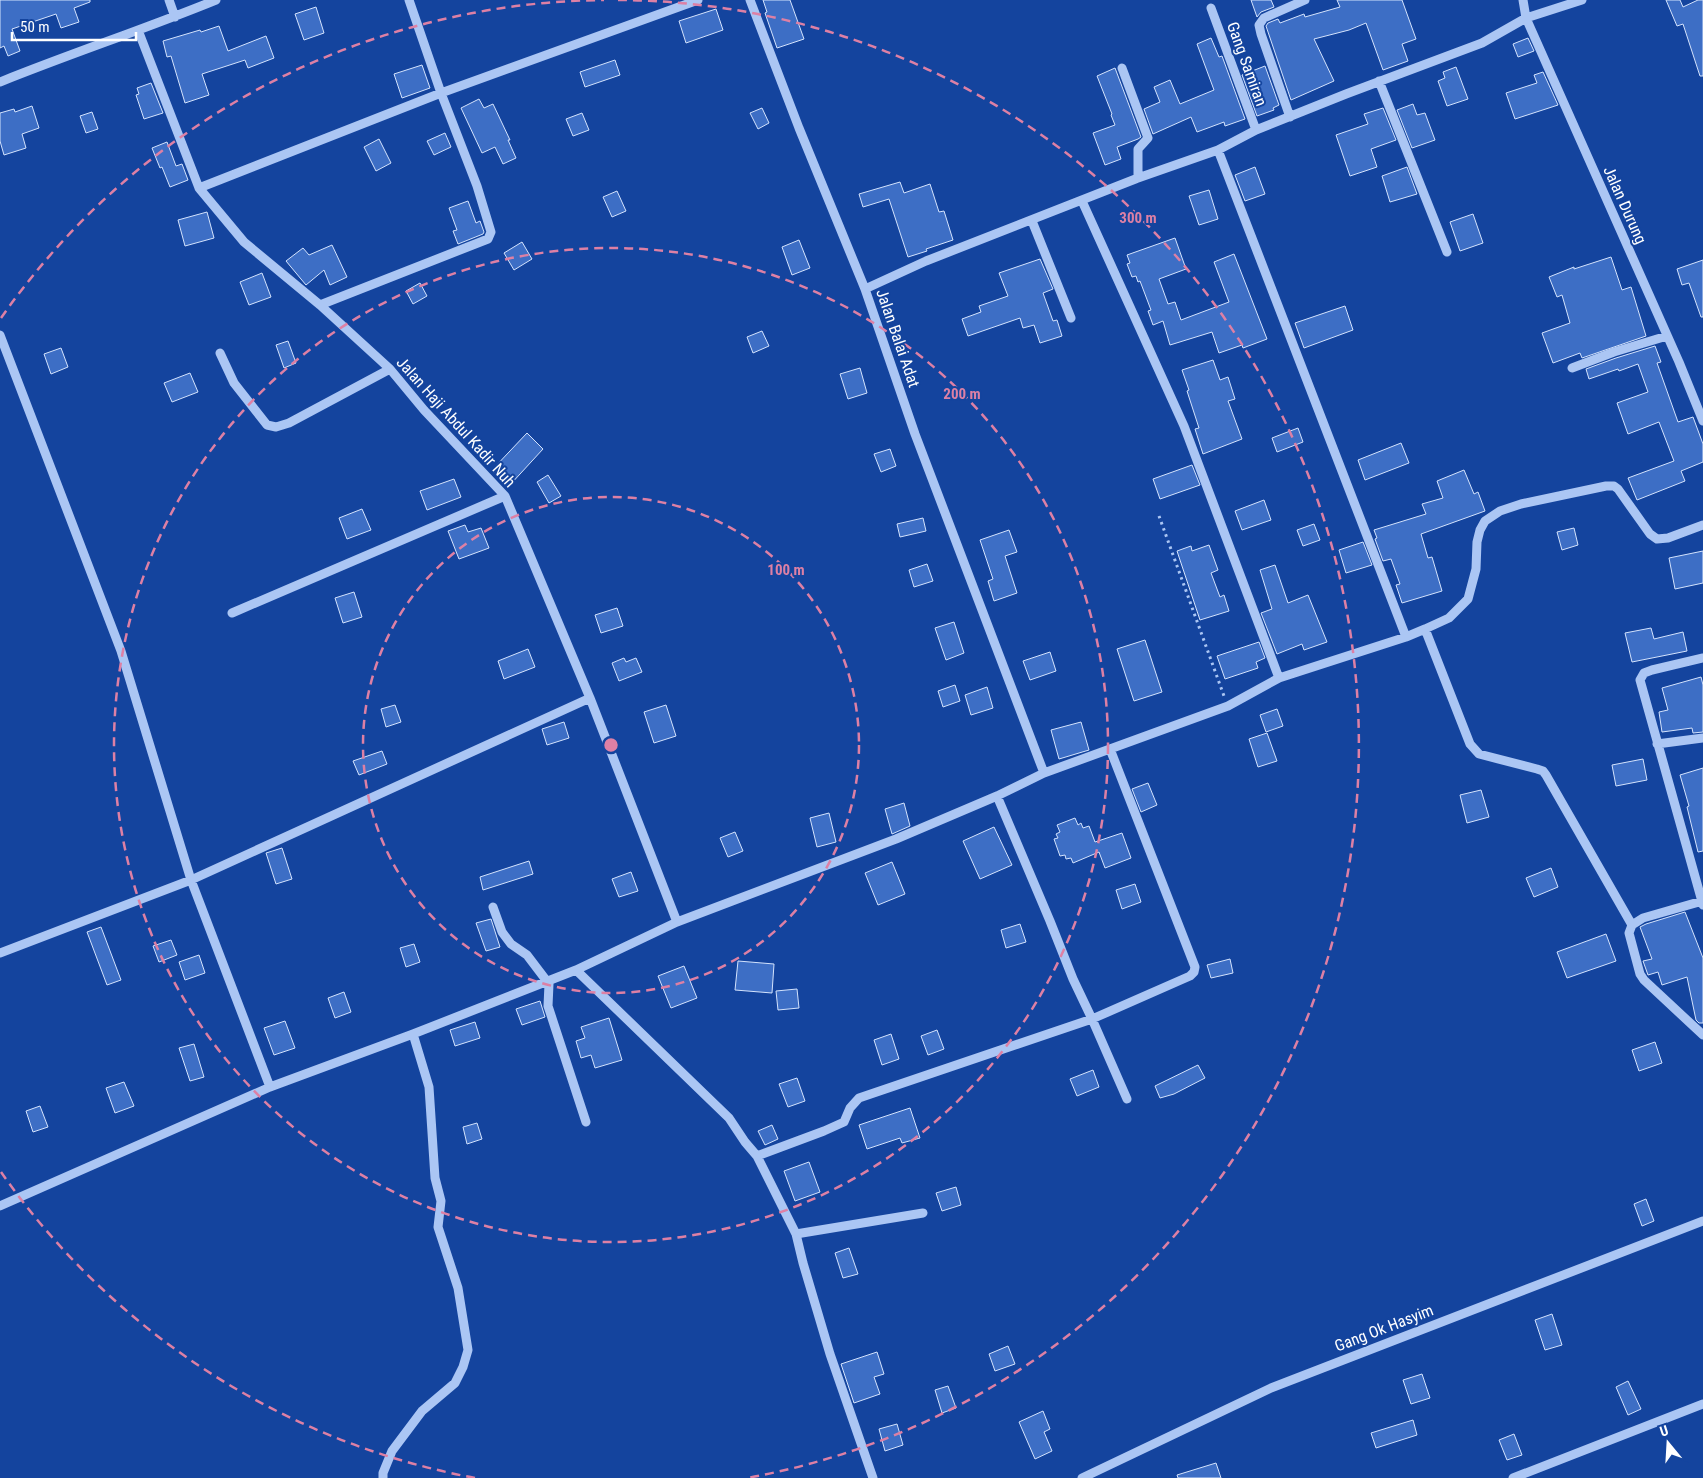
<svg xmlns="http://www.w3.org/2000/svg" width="1703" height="1478" viewBox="0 0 1703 1478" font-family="'Roboto Condensed',sans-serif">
<rect width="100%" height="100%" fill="#14449e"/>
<!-- building -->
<path fill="#3d6ec5" stroke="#d4e3fd" d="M 0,0 L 90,0 L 90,2 L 74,8 L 79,22 L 61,28 L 56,14 L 12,29 L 20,51 L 8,56 L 4,46 L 0,48 Z
M 763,0 L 790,0 L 804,39 L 777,48 L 765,13 L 767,12 Z
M 1251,0 L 1271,0 L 1274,7 L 1261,12 L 1257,17 Z
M 1337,0 L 1402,0 L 1416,39 L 1402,44 L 1408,61 L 1383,70 L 1366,23 L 1349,30 L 1314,39 L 1334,81 L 1291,100 L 1266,26 L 1268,23 L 1278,19 L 1280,23 L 1304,14 L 1305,17 L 1340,7 Z
M 1666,0 L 1680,0 L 1683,7 L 1698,0 L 1703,0 L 1703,76 L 1700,76 L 1683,24 L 1677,26 Z
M 316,7 L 324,33 L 304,40 L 295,14 Z
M 716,9 L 723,30 L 686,43 L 679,21 Z
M 219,26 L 228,51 L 266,36 L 274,58 L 248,68 L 245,60 L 202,74 L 209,95 L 185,103 L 171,56 L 167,57 L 163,41 L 200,30 L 201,32 Z
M 1211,38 L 1219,57 L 1222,56 L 1245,119 L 1225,126 L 1224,122 L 1197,132 L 1191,117 L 1153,134 L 1144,109 L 1160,102 L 1154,87 L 1170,80 L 1180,104 L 1214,90 L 1197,44 Z
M 1528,38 L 1534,51 L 1518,57 L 1513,44 Z
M 615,60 L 620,75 L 585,87 L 580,72 Z
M 422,65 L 430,88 L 402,98 L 394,74 Z
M 1265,66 L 1279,105 L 1273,108 L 1274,110 L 1257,116 L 1242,75 Z
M 1456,67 L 1468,99 L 1447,106 L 1438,81 L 1445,78 L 1443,72 Z
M 1115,68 L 1141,137 L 1138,139 L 1117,147 L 1121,159 L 1105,165 L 1093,133 L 1115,125 L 1111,115 L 1112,114 L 1097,76 Z
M 1543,72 L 1558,105 L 1515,119 L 1506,93 L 1537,83 L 1534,75 Z
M 151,83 L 163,113 L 144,119 L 136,95 L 139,94 L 137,88 Z
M 479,99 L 484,108 L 493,104 L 510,140 L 508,140 L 516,158 L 503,164 L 495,147 L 482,153 L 461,108 Z
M 1413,104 L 1417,115 L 1425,113 L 1435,140 L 1412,148 L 1397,110 Z
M 32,106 L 39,128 L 22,134 L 26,148 L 4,155 L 0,141 L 0,113 L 14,109 L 15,112 Z
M 762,108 L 769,123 L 758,129 L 750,113 Z
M 1383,108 L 1396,140 L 1371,149 L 1377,167 L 1350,176 L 1336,135 L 1368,124 L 1364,114 Z
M 92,112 L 98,129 L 86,133 L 80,116 Z
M 582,113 L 589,130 L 573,136 L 566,119 Z
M 445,133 L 451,147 L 434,155 L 427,141 Z
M 379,139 L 391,163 L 376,171 L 364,147 Z
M 167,142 L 176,166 L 182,164 L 188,180 L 170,187 L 162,167 L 160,168 L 152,148 Z
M 1255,167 L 1265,194 L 1245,201 L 1235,175 Z
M 1407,167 L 1417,194 L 1390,202 L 1382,176 Z
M 900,182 L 904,193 L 930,184 L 939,212 L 944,211 L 953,240 L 926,249 L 927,251 L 908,257 L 889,199 L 863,207 L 859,194 Z
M 1209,190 L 1218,219 L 1199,225 L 1189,196 Z
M 617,191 L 626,211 L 612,217 L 603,197 Z
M 468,201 L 476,223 L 480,221 L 484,232 L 483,234 L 458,244 L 453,231 L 457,230 L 449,208 Z
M 207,212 L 214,238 L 185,246 L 178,220 Z
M 1473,214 L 1483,243 L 1460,251 L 1450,222 Z
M 1175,238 L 1186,269 L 1159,279 L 1168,304 L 1175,302 L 1181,320 L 1229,302 L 1214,262 L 1234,254 L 1267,339 L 1243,348 L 1242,345 L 1219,353 L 1212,332 L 1170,345 L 1163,321 L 1153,325 L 1148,311 L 1151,310 L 1140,281 L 1138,282 L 1136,276 L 1132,277 L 1127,264 L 1130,263 L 1127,255 Z
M 799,240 L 810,268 L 792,275 L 782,247 Z
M 522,242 L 532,259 L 514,270 L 504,253 Z
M 332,245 L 347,277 L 330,285 L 324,270 L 306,285 L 286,261 L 303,248 L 309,255 Z
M 1611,257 L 1622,290 L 1631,287 L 1646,336 L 1582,358 L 1580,353 L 1553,363 L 1542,333 L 1570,323 L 1562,295 L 1557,297 L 1549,277 L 1574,267 L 1574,269 Z
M 1040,259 L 1053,289 L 1043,293 L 1053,321 L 1057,320 L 1062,336 L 1040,343 L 1034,325 L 1023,328 L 1020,318 L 968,336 L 962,319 L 981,312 L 979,306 L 1008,296 L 999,273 Z
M 1703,260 L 1703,317 L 1701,317 L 1689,283 L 1682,285 L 1677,269 Z
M 262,273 L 271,297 L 249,305 L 240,282 Z
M 420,283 L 427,296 L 413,304 L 406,291 Z
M 1345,306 L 1353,330 L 1304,348 L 1295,323 Z
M 762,331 L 769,346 L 753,353 L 747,337 Z
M 288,341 L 296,363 L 284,368 L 276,345 Z
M 1655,346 L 1661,362 L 1657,363 L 1678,422 L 1693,417 L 1703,444 L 1703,462 L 1681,471 L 1685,481 L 1637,500 L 1628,478 L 1674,461 L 1659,422 L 1628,434 L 1617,403 L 1648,392 L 1638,364 L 1619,371 L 1618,369 L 1589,379 L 1586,369 L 1616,358 Z
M 61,348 L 68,367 L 51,374 L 44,354 Z
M 1213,360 L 1220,380 L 1228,377 L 1235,399 L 1228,401 L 1242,439 L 1203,454 L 1195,429 L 1199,428 L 1187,391 L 1189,390 L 1182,370 Z
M 860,368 L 867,393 L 848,399 L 840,374 Z
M 190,373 L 198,392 L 172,402 L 164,383 Z
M 1298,428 L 1303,442 L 1277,452 L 1272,438 Z
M 527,433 L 543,449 L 509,486 L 492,470 Z
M 1401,443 L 1409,463 L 1365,480 L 1358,460 Z
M 890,449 L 896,466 L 881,472 L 874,454 Z
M 1192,465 L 1200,485 L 1160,499 L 1153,479 Z
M 1464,470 L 1474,494 L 1478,492 L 1485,511 L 1421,534 L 1428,558 L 1432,557 L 1442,591 L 1402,603 L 1396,585 L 1400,584 L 1391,559 L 1383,561 L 1375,539 L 1377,538 L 1374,530 L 1426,514 L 1422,504 L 1443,498 L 1437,481 Z
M 548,475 L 561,496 L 549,503 L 537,482 Z
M 454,479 L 461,497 L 427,510 L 420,491 Z
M 1264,500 L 1271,520 L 1242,530 L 1235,511 Z
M 362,509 L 371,530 L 347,539 L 339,518 Z
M 923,518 L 926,531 L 900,537 L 897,524 Z
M 1314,524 L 1320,540 L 1303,546 L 1297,530 Z
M 465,525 L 468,532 L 481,528 L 489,548 L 459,559 L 448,531 Z
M 1574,528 L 1578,545 L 1562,550 L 1557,532 Z
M 1009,530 L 1017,552 L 1005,556 L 1017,593 L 994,601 L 988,581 L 993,579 L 980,540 Z
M 1363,542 L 1372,565 L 1346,573 L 1339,550 Z
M 1209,545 L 1218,570 L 1211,573 L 1220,597 L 1224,595 L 1229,611 L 1200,620 L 1177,551 L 1191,546 L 1192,551 Z
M 1703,551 L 1703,583 L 1675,589 L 1669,558 Z
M 927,564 L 933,581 L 914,587 L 909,570 Z
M 1275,565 L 1288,603 L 1308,595 L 1327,642 L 1304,650 L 1302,644 L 1277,654 L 1261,613 L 1272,609 L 1260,570 Z
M 354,592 L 362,617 L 343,623 L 335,598 Z
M 617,608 L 623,626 L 601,633 L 595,615 Z
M 954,622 L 964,653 L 946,660 L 935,628 Z
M 1651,628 L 1654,639 L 1683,632 L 1687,651 L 1632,662 L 1625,633 Z
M 1145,640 L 1162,692 L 1134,701 L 1117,649 Z
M 1259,642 L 1265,658 L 1256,662 L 1258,668 L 1225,679 L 1217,656 Z
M 528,649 L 535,667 L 504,679 L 498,661 Z
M 1050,652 L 1056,671 L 1030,680 L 1023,661 Z
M 624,658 L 626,662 L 636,658 L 642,672 L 619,681 L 612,663 Z
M 1701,677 L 1703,685 L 1703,732 L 1693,733 L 1692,728 L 1662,732 L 1659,712 L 1668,710 L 1662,688 Z
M 955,685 L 960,701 L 943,707 L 938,691 Z
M 987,687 L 993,708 L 971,715 L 965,695 Z
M 395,705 L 401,722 L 386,727 L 381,709 Z
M 666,705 L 676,736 L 654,743 L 644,712 Z
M 1277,709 L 1283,726 L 1266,732 L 1260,715 Z
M 564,722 L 569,738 L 547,745 L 542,729 Z
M 1081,722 L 1089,750 L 1059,759 L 1051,730 Z
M 1267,733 L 1277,761 L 1258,767 L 1249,739 Z
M 382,751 L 387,764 L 359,775 L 353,761 Z
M 1643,759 L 1647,780 L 1616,786 L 1612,765 Z
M 1703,768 L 1703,851 L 1698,852 L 1687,807 L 1689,806 L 1680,775 Z
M 1148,783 L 1157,805 L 1141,812 L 1132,789 Z
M 1481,790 L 1489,817 L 1467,823 L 1460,795 Z
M 904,803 L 910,826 L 892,834 L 885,809 Z
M 829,813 L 836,842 L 817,847 L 810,818 Z
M 1075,818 L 1078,825 L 1081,823 L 1083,828 L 1089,826 L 1095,842 L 1122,833 L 1131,858 L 1105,868 L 1099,852 L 1073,863 L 1071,858 L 1066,859 L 1065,855 L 1060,856 L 1054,839 L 1058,838 L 1056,834 L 1060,832 L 1057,825 Z
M 994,827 L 1012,865 L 980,879 L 963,841 Z
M 735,832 L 743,851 L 728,857 L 720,838 Z
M 282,848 L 292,879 L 276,884 L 266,853 Z
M 529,861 L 533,874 L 483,890 L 480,877 Z
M 892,862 L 905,894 L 878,905 L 865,873 Z
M 1551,868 L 1558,887 L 1534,897 L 1526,878 Z
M 631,872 L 638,891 L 619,897 L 612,879 Z
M 1135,884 L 1141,902 L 1122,909 L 1116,890 Z
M 1685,912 L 1703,958 L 1703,1023 L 1699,1023 L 1696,1020 L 1687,977 L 1662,985 L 1658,972 L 1648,975 L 1643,961 L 1652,959 L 1640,927 L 1646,924 Z
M 491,919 L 500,947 L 486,951 L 476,923 Z
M 1020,924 L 1026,942 L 1006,948 L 1001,930 Z
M 101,927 L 121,980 L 107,985 L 87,932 Z
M 1606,934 L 1616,961 L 1567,978 L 1557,952 Z
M 171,940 L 177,955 L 159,962 L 153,946 Z
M 414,944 L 420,962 L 406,967 L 400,948 Z
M 199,955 L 205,973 L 185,980 L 179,962 Z
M 1230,959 L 1233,973 L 1211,978 L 1207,965 Z
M 738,961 L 774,964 L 772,993 L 735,990 Z
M 684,966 L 697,998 L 671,1008 L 658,976 Z
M 797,989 L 799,1008 L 778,1010 L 776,991 Z
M 344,992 L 351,1012 L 335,1018 L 328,998 Z
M 540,1001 L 545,1017 L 522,1025 L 516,1009 Z
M 609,1018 L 622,1060 L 595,1068 L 591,1055 L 581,1058 L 576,1041 L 585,1038 L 581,1027 Z
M 285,1021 L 295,1048 L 274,1055 L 264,1028 Z
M 475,1022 L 480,1038 L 455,1046 L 450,1030 Z
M 937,1030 L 944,1049 L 928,1055 L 921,1036 Z
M 891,1034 L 899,1059 L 882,1065 L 874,1040 Z
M 1655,1042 L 1662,1063 L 1639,1071 L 1632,1050 Z
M 194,1044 L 204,1077 L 190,1081 L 179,1048 Z
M 1198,1065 L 1205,1078 L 1174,1094 L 1160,1098 L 1155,1086 Z
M 1093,1070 L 1099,1087 L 1077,1096 L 1070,1079 Z
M 797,1078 L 805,1101 L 788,1107 L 779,1084 Z
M 124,1082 L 134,1106 L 115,1113 L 106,1088 Z
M 40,1106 L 48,1127 L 33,1132 L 26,1111 Z
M 910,1108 L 920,1138 L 902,1143 L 900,1138 L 867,1149 L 859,1125 Z
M 477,1123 L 482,1139 L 467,1144 L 463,1127 Z
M 772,1125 L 778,1139 L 765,1145 L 758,1131 Z
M 809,1162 L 820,1192 L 795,1201 L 784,1171 Z
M 956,1187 L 961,1205 L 942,1211 L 936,1193 Z
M 1646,1199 L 1654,1221 L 1642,1226 L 1634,1204 Z
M 849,1248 L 858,1274 L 843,1278 L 835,1253 Z
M 1552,1314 L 1562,1345 L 1545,1350 L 1535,1320 Z
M 1008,1346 L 1015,1364 L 995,1371 L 989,1354 Z
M 877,1352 L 884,1374 L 874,1377 L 880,1394 L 854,1403 L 841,1364 Z
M 1422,1374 L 1430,1398 L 1411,1404 L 1403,1380 Z
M 1628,1381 L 1641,1409 L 1628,1415 L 1616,1387 Z
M 948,1386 L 956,1408 L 942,1413 L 935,1390 Z
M 1043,1411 L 1050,1429 L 1044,1432 L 1052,1451 L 1035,1459 L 1019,1422 Z
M 1413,1420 L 1417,1435 L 1376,1448 L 1371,1433 Z
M 897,1424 L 903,1445 L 885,1451 L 879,1429 Z
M 1514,1434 L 1522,1455 L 1507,1460 L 1499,1440 Z
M 1216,1463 L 1221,1478 L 1178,1478 L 1177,1475 Z"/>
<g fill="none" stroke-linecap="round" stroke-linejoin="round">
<!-- path -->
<path stroke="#abc6f4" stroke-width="3" stroke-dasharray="2.5 4" stroke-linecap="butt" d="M 1159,516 L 1224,696"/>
<!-- minor -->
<path stroke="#abc6f4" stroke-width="9" d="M 169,0 L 175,17
M 750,0 L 799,128 L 865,289 L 915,434 L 1044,773
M 1523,0 L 1526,18 L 1679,362 L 1703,421
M 1211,8 L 1256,130
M 138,30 L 199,188 L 244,242 L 320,305 L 390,369 L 424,410 L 505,496 L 590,698 L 677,922
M 1122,68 L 1148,138 L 1138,149 L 1138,178
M 1379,81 L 1447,252
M 0,82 C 72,53 145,29 216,0
M 1290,117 L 1261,34 L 1259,25 L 1264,18 L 1305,0
M 1218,150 L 1406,637
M 199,188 L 441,93 L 698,0
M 1082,201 L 1184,426 L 1279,678
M 1032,221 L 1071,318
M 865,289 L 926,261 L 1138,178 L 1218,150 L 1256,130 L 1346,94 L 1482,43 L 1526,18 L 1582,0
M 320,305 L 488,239 L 491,232 L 477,186 L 441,93 L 409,0
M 0,335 L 121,651 L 191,880 L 270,1087
M 220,353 L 234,383 L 267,425 L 276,427 L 289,423 L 390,369
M 1572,368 L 1614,352 L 1667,336
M 232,613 L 505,496
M 1425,629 L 1470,744 L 1479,754 L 1537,769 L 1543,771 L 1546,775 L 1632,925
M 1703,658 L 1652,670 L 1644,673 L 1640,680 L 1703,905
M 1657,744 L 1703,738
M 997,796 L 1050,921 L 1073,979 L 1092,1019 L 1127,1099
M 1702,901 L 1643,918 L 1632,925 L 1629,933 L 1640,974 L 1644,980 L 1703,1035
M 493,907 L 502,932 L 511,944 L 527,955 L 549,984 L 548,1006 L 586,1122
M 0,953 L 191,880 L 590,698
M 576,970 L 729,1118 L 745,1142 L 757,1156 L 796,1234 L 803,1263 L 830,1354 L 873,1478
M 757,1156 L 824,1131 L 844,1122 L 850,1108 L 859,1098 L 1092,1019 L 1190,976 L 1194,972 L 1195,967 L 1110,749
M 0,1206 L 270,1087 L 413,1034 L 576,970 L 677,922 L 896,839 L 997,796 L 1044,773 L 1228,706 L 1279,678 L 1406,637 L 1425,629 L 1449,618 L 1468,599 L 1476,569 L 1477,542 L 1480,530 L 1485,521 L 1500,511 L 1521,504 L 1606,486 L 1614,486 L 1618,489 L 1650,534 L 1657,539 L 1668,538 L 1703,525
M 796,1234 L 923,1213
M 383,1478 L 383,1473 L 392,1451 L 422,1411 L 455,1383 L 463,1367 L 468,1350 L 458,1288 L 438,1227 L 441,1201 L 435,1178 L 429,1087 L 413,1034
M 1082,1478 L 1271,1388 L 1703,1221
M 1513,1478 L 1703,1404"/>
</g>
<!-- distance rings -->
<g fill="none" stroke="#dd80a5" stroke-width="2.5" stroke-dasharray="9 6">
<circle cx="611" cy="745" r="248"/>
<circle cx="611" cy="745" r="497"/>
<path d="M475 1478A745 745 0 0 1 1 1172M1 318A745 745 0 0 1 604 0M618 0A745 745 0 0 1 747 1478"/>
</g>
<g text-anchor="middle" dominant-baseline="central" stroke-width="4" stroke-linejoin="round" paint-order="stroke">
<!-- street labels -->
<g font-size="16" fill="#fff" stroke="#14449e">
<text transform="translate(1247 64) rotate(70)">Gang Samiran</text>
<text transform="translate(1625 205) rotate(66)">Jalan Durung</text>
<text transform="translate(898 338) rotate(71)">Jalan Balai Adat</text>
<text transform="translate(456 422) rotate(48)">Jalan Haji Abdul Kadir Nuh</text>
<text transform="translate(1384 1328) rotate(-21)">Gang Ok Hasyim</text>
</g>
</g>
<circle cx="611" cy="745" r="8" fill="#dd80a5" stroke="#14449e" stroke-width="2.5"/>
<g font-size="15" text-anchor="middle" font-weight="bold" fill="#dd80a5" stroke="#14449e" stroke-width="4" stroke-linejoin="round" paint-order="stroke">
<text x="1138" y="223">300 m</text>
<text x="962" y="399">200 m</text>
<text x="786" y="575">100 m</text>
</g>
<!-- north arrow -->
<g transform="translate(1668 1443) rotate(342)" stroke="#14449e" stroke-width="4" paint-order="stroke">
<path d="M0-4L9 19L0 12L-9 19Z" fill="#ffffff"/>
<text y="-8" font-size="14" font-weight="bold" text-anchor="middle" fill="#ffffff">U</text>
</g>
<!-- scale -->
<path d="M12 32v8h124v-8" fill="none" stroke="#ffffff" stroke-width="2.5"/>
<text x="20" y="32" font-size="15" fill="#ffffff" stroke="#14449e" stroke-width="4" paint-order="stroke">50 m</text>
</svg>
